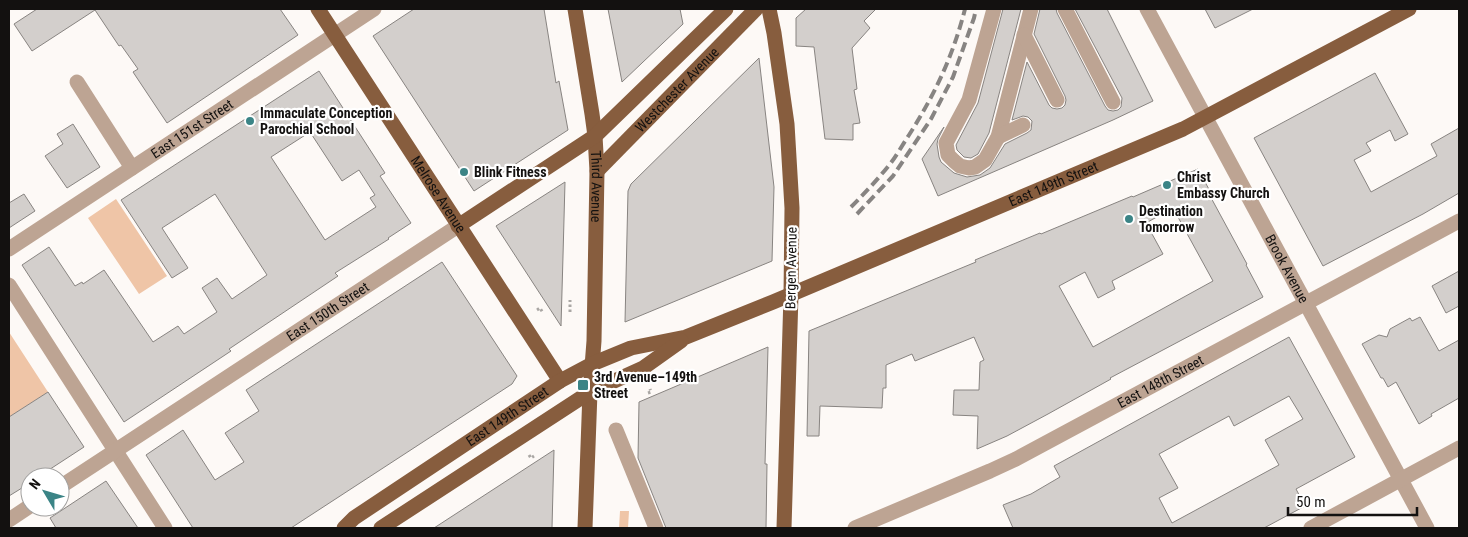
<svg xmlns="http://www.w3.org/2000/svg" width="1468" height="537" viewBox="0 0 1468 537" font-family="'Roboto Condensed',sans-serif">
<rect width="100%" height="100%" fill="#fdf9f6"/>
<!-- green -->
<path fill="#efc5a7" d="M 116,199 L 167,276 L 139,294 L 88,218 Z
M 9,332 L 48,392 L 9,417 Z
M 620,511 L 629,511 L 628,528 L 619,528 Z"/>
<!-- building -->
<path fill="#d3cfcc" stroke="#888481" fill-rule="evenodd" d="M 37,9 L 280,9 L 298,35 L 167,123 L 133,72 L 138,69 L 121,45 L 119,46 L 95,10 L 32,51 L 14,24 Z
M 414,9 L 544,9 L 556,83 L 559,81 L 568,130 L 474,191 L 373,36 Z
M 608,9 L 680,9 L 683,24 L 622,82 Z
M 806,9 L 876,9 L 864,21 L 870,28 L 852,48 L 857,89 L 854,90 L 860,123 L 853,124 L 853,140 L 825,139 L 814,47 L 796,46 L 796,18 Z
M 1003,9 L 1021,9 L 989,133 L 978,154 L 971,158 L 964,157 L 957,150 L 956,145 L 978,103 Z
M 1040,9 L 1056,9 L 1057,13 L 1105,106 L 1108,110 L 1113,111 L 1118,110 L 1121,107 L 1122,98 L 1075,9 L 1107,9 L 1153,101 L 1113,120 L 938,196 L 922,159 L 944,127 L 938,139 L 937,144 L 939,157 L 941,162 L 954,173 L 967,177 L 980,175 L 990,168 L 1005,144 L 1027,133 L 1031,130 L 1032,121 L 1028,117 L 1023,116 L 1012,120 L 1027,62 L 1049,105 L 1052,108 L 1057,109 L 1062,108 L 1065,105 L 1066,100 L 1065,96 L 1034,34 Z
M 1205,9 L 1253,9 L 1215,28 Z
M 759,58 L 774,187 L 772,261 L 625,322 L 628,191 L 631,184 Z
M 319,71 L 385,173 L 380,176 L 411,223 L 388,238 L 389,239 L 335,273 L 338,276 L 229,349 L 231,351 L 124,422 L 22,265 L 49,247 L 75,286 L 82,282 L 83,284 L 104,270 L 153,342 L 178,326 L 184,334 L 217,312 L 202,288 L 217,278 L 232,299 L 267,275 L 215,194 L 162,228 L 188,268 L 172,278 L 121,200 ZM 310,132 L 342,181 L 359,170 L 375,195 L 370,198 L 376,207 L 325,240 L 271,157 Z
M 1375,73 L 1408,134 L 1395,141 L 1390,130 L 1366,143 L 1371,151 L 1354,160 L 1371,192 L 1437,156 L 1431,144 L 1459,128 L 1459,193 L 1423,214 L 1323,266 L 1254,138 Z
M 73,124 L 100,167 L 67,188 L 45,156 L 63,144 L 57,134 Z
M 1198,169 L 1211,193 L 1209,194 L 1247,264 L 1246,265 L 1263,297 L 1110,378 L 1111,379 L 1048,414 L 1007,436 L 977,449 L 978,416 L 953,415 L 954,390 L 979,390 L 980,362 L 984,360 L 974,337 L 915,361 L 912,354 L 886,365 L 886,388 L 883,388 L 882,408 L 820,406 L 819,436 L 807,436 L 809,331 L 976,262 L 975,260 L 1040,233 L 1041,234 L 1132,196 L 1133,197 ZM 1173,208 L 1213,281 L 1093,347 L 1059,286 L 1085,272 L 1098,298 L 1115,289 L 1112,281 L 1163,254 L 1146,223 Z
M 565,182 L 563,256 L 561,326 L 496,226 Z
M 24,194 L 35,211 L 9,228 L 9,203 Z
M 442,262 L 517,376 L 512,384 L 291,528 L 193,528 L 146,455 L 183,430 L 215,480 L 244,462 L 225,433 L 259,411 L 246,390 Z
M 1459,271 L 1459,306 L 1446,313 L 1432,286 Z
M 1420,317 L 1439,351 L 1459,340 L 1459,398 L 1431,414 L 1432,416 L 1419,424 L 1396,382 L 1388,387 L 1383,378 L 1381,378 L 1362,344 L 1379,335 L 1387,337 L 1390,329 L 1410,318 L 1412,321 Z
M 1289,337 L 1355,457 L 1296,489 L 1305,506 L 1264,528 L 1013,528 L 1003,505 L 1031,494 L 1060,477 L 1054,466 ZM 1289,396 L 1303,419 L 1265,440 L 1279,465 L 1172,523 L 1159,498 L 1178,488 L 1159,454 L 1229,416 L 1234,426 Z
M 768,347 L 765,464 L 767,464 L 766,528 L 666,528 L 638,458 L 639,402 Z
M 48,392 L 84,447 L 38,477 L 30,477 L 30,483 L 9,496 L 9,417 Z
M 554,450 L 552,528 L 434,528 Z
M 106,481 L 138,528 L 56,528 L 50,518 Z"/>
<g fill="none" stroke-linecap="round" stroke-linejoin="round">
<!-- path -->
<path stroke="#aaa7a4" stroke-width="3" stroke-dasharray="2.5 2.5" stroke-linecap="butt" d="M 537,310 L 540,308 L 543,313
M 570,312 L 570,300
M 648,393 L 651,392 L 650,389
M 529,455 L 531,458 L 534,456"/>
<!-- minor -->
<g stroke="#bda493" stroke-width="15">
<path d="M 994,9 L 969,100 L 946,143 L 948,155 L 954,161 L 960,166 L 969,168 L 975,167 L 985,160 L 998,137 L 1031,9"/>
<path d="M 1065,9 L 1113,102"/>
<path id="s1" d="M 1147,9 L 1427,528"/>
<path d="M 1024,35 L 1057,100"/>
<path d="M 77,82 L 132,168"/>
<path d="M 998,137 L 1023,125"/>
<path id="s2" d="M 9,249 L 374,9"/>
<path d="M 9,285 L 165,528"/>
<path d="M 616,430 L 656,528"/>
<path id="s3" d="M 60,487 L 458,226"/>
<path d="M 9,520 L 30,506"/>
<path id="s4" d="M 855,528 L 990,471 L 1016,459 L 1459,221"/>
<path d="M 1311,528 L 1459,448"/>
</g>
<!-- major -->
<g stroke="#875d3e" stroke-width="15">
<path id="s5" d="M 318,9 L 560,381"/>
<path id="s6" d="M 575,9 L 592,114 L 595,136 L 597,171 L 594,341 L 590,392 L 585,528"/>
<path d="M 769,9 L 774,33 L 787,124 L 792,208 L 791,295 L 784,528"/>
<path id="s7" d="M 597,171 L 756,9"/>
<path d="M 458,226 L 595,136 L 726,9"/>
<path id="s8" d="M 344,528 L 354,518 L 560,381 L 592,364 L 631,348 L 686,337 L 773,302 L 1183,129 L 1409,9"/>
<path d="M 381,528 L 590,392 L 643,368 L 681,341"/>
</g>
<!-- rail -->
<path stroke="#878482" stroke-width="4" stroke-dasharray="10 5" stroke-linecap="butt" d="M 851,207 C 865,193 878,179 890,164 C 897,155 903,144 909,135 C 935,94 953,56 965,9
M 857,214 L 893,176 L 931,119 L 953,77 L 974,18 L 976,9"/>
</g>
<!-- markers -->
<g fill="#3b8486" stroke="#fff" stroke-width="2">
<circle cx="250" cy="121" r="5"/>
<circle cx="464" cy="172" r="5"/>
<circle cx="1167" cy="185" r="5"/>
<circle cx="1129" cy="219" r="5"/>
<rect x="577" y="379" width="12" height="12" rx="2.5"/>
</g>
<g text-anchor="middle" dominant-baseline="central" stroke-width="4.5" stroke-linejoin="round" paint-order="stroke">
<!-- street labels -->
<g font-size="14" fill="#131110" stroke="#fff">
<text stroke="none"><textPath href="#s7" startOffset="114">Westchester Avenue</textPath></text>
<text stroke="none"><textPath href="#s2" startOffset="219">East 151st Street</textPath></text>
<text stroke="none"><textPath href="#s8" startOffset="794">East 149th Street</textPath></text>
<text stroke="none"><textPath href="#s6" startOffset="179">Third Avenue</textPath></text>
<text stroke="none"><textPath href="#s5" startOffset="221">Melrose Avenue</textPath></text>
<text transform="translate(791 268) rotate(-89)">Bergen Avenue</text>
<text stroke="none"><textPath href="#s1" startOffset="295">Brook Avenue</textPath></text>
<text stroke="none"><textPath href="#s3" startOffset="320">East 150th Street</textPath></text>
<text stroke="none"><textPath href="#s4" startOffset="339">East 148th Street</textPath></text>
<text stroke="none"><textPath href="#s8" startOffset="198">East 149th Street</textPath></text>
</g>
<!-- poi labels -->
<g font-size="14" font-weight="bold" fill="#131110" stroke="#fff" text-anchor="start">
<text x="260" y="113">Immaculate Conception<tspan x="260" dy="16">Parochial School</tspan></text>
<text x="474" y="172">Blink Fitness</text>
<text x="1177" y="177">Christ<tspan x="1177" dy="16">Embassy Church</tspan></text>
<text x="1139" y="211">Destination<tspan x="1139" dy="16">Tomorrow</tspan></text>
<text x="594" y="377">3rd Avenue–149th<tspan x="594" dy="16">Street</tspan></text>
</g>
</g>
<!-- border -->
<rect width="1468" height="537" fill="none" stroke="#131110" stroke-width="20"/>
<!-- north arrow -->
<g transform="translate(45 492) rotate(308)"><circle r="24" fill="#ffffff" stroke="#a1a09f"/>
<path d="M0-4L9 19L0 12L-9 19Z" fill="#3b8486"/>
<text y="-8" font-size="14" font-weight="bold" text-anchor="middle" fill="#131110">N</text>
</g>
<!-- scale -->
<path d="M1288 507v8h129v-8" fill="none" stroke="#131110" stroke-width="2.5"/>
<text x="1296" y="507" font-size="15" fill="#131110" stroke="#ffffff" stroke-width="4" paint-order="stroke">50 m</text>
</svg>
